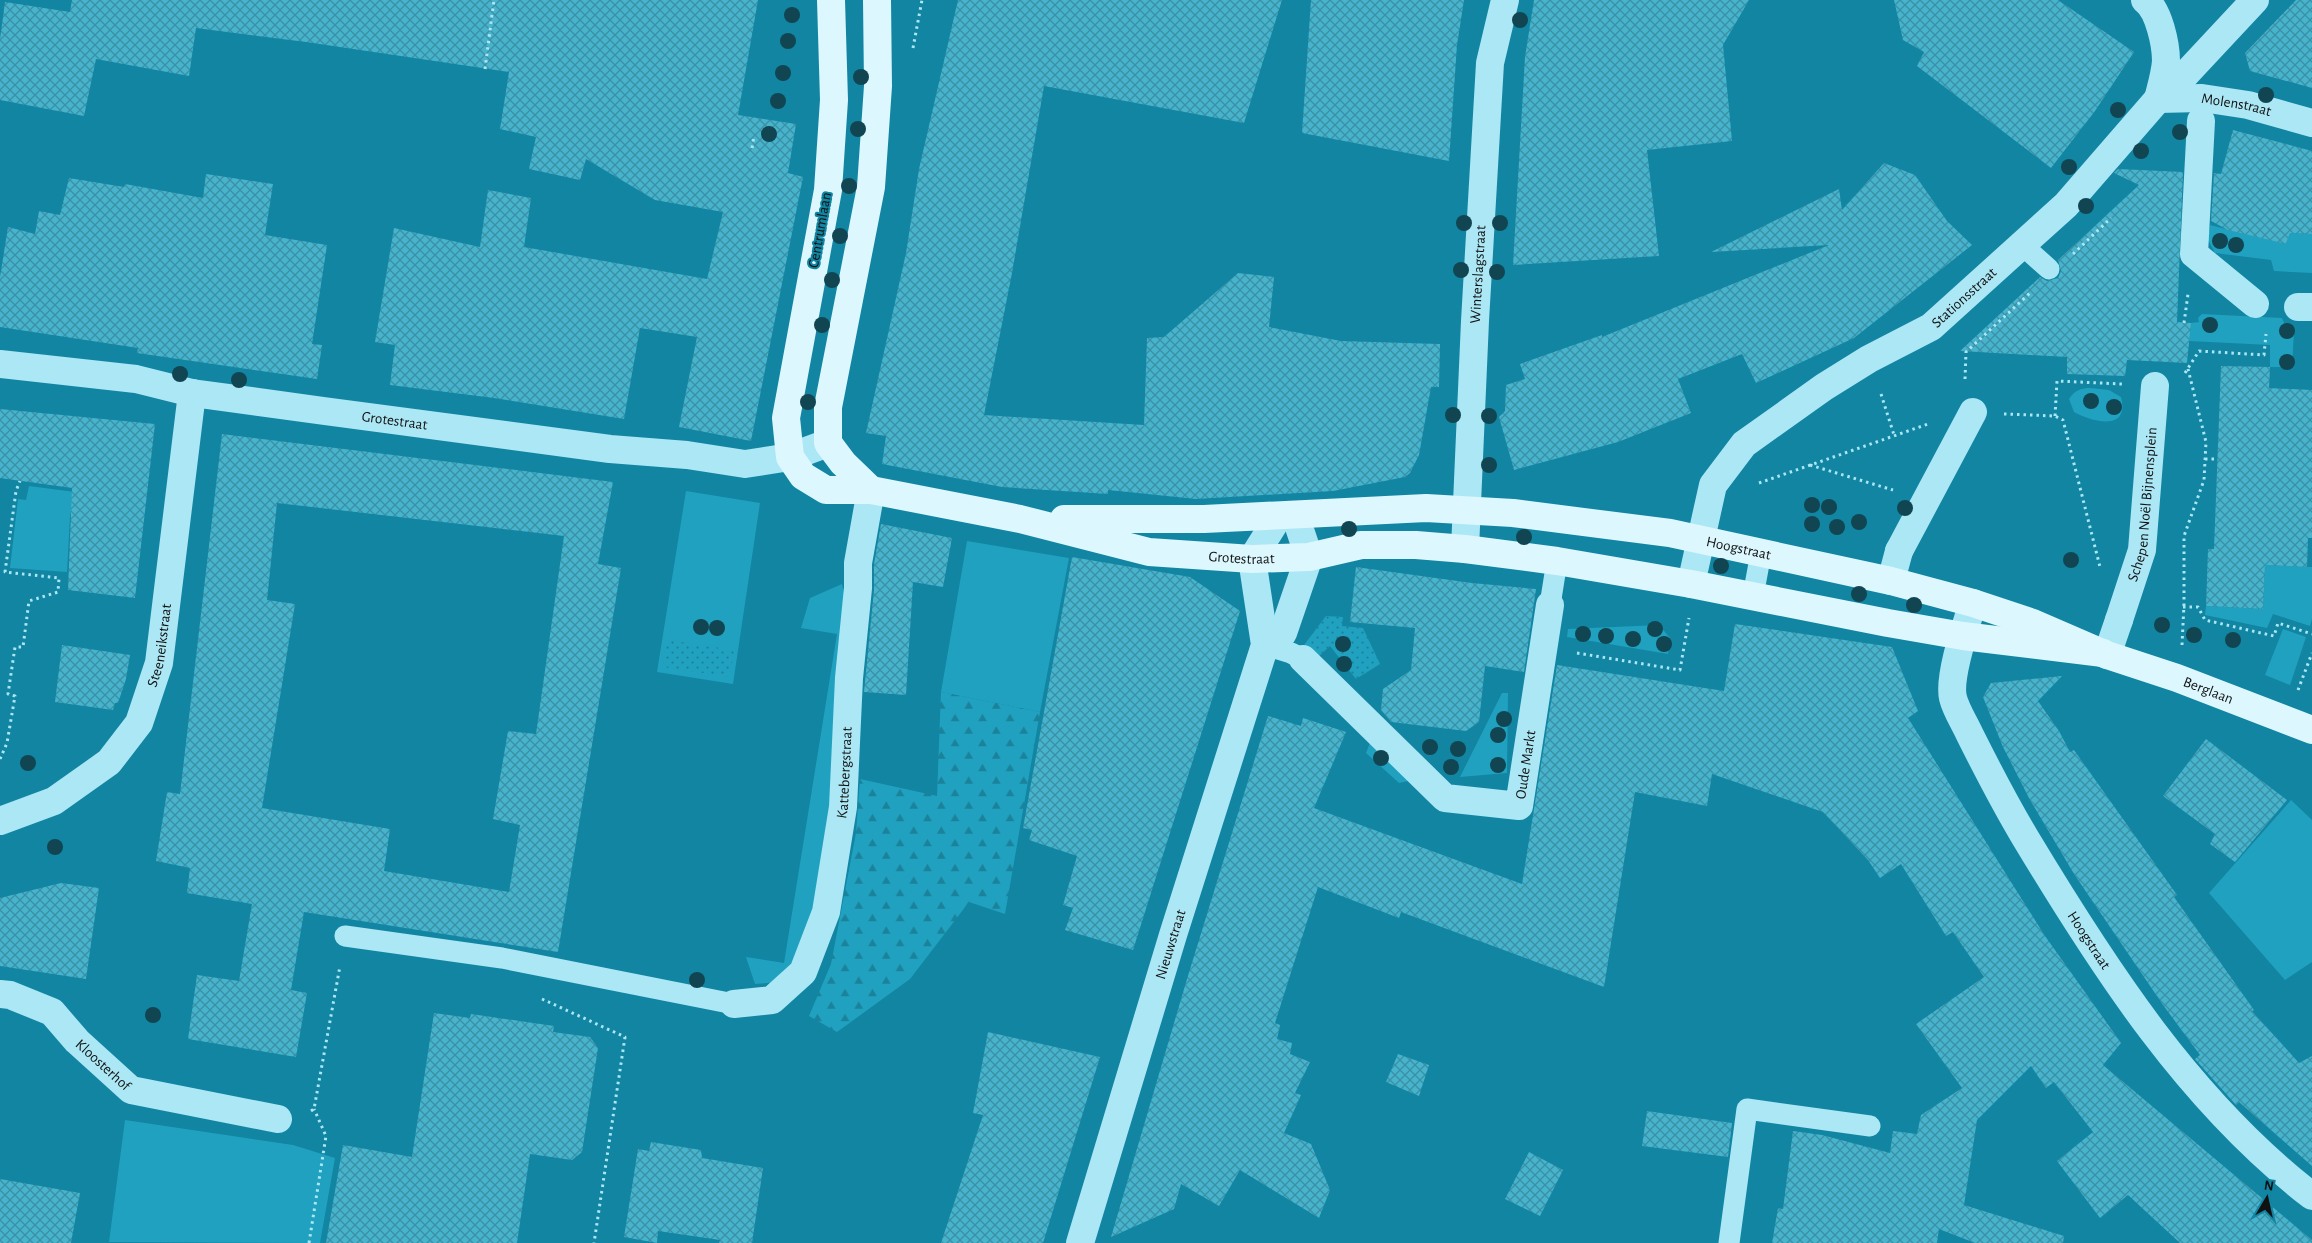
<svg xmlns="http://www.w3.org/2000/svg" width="2312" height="1243" viewBox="0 0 2312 1243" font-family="'Alegreya Sans',sans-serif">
<defs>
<pattern id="forest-firs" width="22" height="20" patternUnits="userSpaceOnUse" patternTransform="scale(1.25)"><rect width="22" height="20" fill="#20a1c0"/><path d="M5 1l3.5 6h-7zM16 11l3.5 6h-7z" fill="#1b829b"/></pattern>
<pattern id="garden-dots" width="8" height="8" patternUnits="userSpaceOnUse" patternTransform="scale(1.25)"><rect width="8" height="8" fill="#20a1c0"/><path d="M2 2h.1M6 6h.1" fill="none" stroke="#1b829b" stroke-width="1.8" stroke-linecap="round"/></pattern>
<pattern id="building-cross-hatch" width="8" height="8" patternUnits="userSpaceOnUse" patternTransform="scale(1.25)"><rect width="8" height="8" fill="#47b3cc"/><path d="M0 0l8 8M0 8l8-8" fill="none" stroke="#3a90a4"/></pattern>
</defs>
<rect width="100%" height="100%" fill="#1185a2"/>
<!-- grass -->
<path fill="#20a1c0" d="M 2210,225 L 2286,244 L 2290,233 L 2312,234 L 2312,273 L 2274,271 L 2271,260 L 2215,253 L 2208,240 Z
M 2202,314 L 2282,318 L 2285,325 L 2291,325 L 2294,331 L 2292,367 L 2270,367 L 2270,345 L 2189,341 L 2191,323 L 2199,322 L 2198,318 Z
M 2091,388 L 2109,390 L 2121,397 C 2130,432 2092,422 2074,412 L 2069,399 C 2075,390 2081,388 2091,388 Z
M 29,486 L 75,492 L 70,517 L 67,572 L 10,568 L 18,499 L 26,500 Z
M 686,491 L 760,503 L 733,684 L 657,672 Z
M 967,541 L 1069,558 L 1040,712 L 941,692 Z
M 2265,565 L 2312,567 L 2312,619 L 2310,626 L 2273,614 L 2267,628 L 2205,615 L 2206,606 L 2263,609 Z
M 842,584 L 845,598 L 832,820 L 813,919 L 793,962 L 779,982 L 755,984 L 746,957 L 784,963 L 837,634 L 801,628 L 810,598 Z
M 1659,625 L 1670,638 L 1668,654 L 1567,637 L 1568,629 Z
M 2283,629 L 2306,637 L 2290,685 L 2265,675 Z
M 1502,693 L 1508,693 L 1507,773 L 1460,777 Z
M 1371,740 L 1413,780 L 1399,783 L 1366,753 Z
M 2291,800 L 2312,820 L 2312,962 L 2285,980 L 2209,893 Z
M 125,1120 L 293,1145 L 335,1158 L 320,1243 L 109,1242 Z"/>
<!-- forest -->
<path fill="url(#forest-firs)" d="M 941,692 L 1040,712 L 1005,914 L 969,902 L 910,979 L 837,1032 L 809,1016 L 831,964 L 856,833 L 860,779 L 937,796 Z"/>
<!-- garden -->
<path fill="url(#garden-dots)" d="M 1326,616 L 1343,617 L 1342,626 L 1363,628 L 1380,664 L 1356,679 L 1330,646 L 1318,657 L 1304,645 Z
M 667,640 L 734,650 L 730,677 L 663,667 Z"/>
<!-- building -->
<path fill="url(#building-cross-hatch)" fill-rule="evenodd" d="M 72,0 L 758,0 L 738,115 L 796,124 L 788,173 L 803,177 L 751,441 L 679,427 L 697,337 L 640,328 L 624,419 L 494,398 L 390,385 L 395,345 L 375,342 L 394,228 L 480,247 L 488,190 L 531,198 L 524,247 L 707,279 L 723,212 L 655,200 L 586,159 L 580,180 L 529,169 L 536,137 L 500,129 L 509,72 L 306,42 L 196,28 L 189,76 L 96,59 L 84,116 L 0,100 L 0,39 L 5,2 L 70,12 Z
M 958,0 L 1282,0 L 1244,123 L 1044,86 L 1012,273 L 984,415 L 1144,425 L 1147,338 L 1164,337 L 1238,273 L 1274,277 L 1269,327 L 1341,341 L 1440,344 L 1439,387 L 1431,387 L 1419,455 L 1410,473 L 1405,477 L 1333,491 L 1196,499 L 1108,490 L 1108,494 L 1002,487 L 882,464 L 886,436 L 866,433 L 906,253 L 919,169 Z
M 1311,0 L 1464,0 L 1457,45 L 1449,161 L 1302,133 Z
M 1534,0 L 1749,0 L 1723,45 L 1732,141 L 1647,150 L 1659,256 L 1513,265 L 1525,57 Z
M 1894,0 L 2058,0 L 2134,52 L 2095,111 L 2051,168 L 1917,66 L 1924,52 L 1903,40 Z
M 2296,0 L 2312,0 L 2312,88 L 2250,71 L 2245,53 Z
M 2233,130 L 2312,151 L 2312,234 L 2290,233 L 2286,244 L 2228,230 L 2211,221 L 2214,173 L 2221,174 Z
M 1884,163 L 1915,175 L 1947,221 L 1972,245 L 1854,338 L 1756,383 L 1742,354 L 1678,379 L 1691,413 L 1618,442 L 1514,470 L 1499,417 L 1505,411 L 1506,385 L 1525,379 L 1520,364 L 1602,335 L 1602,337 L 1829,245 L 1711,252 L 1839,189 L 1842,210 Z
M 2118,169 L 2183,172 L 2177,322 L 2191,323 L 2187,363 L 2127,360 L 2125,376 L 2067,374 L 2067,357 L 1960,351 L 2040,277 L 2047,281 L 2058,278 L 2061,271 L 2058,260 L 2139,185 L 2114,173 Z
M 206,174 L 273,184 L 265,235 L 327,245 L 312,344 L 322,345 L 317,379 L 137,353 L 138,348 L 0,327 L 0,277 L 8,227 L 35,234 L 39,211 L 60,215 L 69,178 L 124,187 L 125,184 L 203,198 Z
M 2221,366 L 2270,367 L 2269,388 L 2312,390 L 2312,538 L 2308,538 L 2307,567 L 2265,565 L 2263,609 L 2206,606 L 2208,549 L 2214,549 Z
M 0,409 L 155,424 L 135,598 L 68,590 L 72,488 L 0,478 Z
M 222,434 L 613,482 L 598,564 L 621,568 L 558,952 L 304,912 L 291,990 L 307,993 L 296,1057 L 188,1039 L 197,975 L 239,981 L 252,904 L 187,893 L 190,868 L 156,861 L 167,792 L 180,794 ZM 277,503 L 564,536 L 536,734 L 508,731 L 493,819 L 520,825 L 509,892 L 384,871 L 390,829 L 262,808 L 295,604 L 267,600 Z
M 881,524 L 952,538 L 943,587 L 913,582 L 906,695 L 864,692 L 874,590 L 874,564 Z
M 1072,557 L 1190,577 L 1240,611 L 1133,950 L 1065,930 L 1073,908 L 1063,905 L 1077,856 L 1029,840 L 1032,830 L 1023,828 Z
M 1356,567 L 1472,583 L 1536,589 L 1524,672 L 1485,666 L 1479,722 L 1466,731 L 1391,722 L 1381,710 L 1383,689 L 1411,670 L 1415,628 L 1350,622 Z
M 1735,624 L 1892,647 L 1918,711 L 1908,718 L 2045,936 L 2119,1040 L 2121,1043 L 2103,1065 L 2312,1240 L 2312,1243 L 2180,1243 L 2128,1195 L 2100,1218 L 2057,1161 L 2093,1132 L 2054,1082 L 2046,1088 L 2031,1066 L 1977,1120 L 1964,1205 L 2064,1236 L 2063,1243 L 1975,1243 L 1939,1229 L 1937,1243 L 1772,1243 L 1778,1208 L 1783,1209 L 1793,1131 L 1822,1135 L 1890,1153 L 1893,1131 L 1917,1134 L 1921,1115 L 1962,1088 L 1916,1024 L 1984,977 L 1953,932 L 1946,936 L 1901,864 L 1880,878 L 1868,860 L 1823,812 L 1712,774 L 1707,806 L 1635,792 L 1604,987 L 1401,912 L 1399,918 L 1318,887 L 1275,1023 L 1280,1025 L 1277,1039 L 1292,1043 L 1290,1054 L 1310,1062 L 1295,1093 L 1301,1095 L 1284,1133 L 1311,1144 L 1330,1190 L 1319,1218 L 1240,1170 L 1219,1206 L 1181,1184 L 1174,1209 L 1111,1237 L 1187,979 L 1268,716 L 1301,726 L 1303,718 L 1346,732 L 1314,808 L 1522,884 L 1557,665 L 1724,691 Z
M 62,645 L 130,655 L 126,679 L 118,703 L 115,703 L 113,710 L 55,702 Z
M 2062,676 L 2038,701 L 2059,731 L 2070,752 L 2074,750 L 2177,895 L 2174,897 L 2254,1010 L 2252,1011 L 2299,1063 L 2312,1056 L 2312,1166 L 2239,1102 L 2236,1105 L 2195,1059 L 2200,1055 L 2163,1005 L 2074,874 L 2030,800 L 2003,747 L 1983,697 L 1991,683 Z
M 2206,739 L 2287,800 L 2235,862 L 2210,844 L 2215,834 L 2163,796 Z
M 61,883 L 99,888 L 86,979 L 0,966 L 0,898 Z
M 434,1013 L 470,1018 L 471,1014 L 554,1026 L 553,1032 L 590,1037 L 598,1048 L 582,1152 L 572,1160 L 530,1154 L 517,1243 L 326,1243 L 343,1145 L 412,1157 Z
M 988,1032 L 1100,1057 L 1043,1243 L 941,1243 L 983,1115 L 973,1113 Z
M 1398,1054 L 1429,1065 L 1419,1096 L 1386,1082 Z
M 1647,1111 L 1732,1123 L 1728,1157 L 1642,1146 Z
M 651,1142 L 701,1150 L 702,1158 L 763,1168 L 752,1243 L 719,1243 L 720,1240 L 658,1231 L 657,1243 L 624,1237 L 638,1149 L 649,1151 Z
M 1529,1152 L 1563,1170 L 1540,1216 L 1505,1199 Z
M 0,1179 L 80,1193 L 71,1243 L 0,1243 Z"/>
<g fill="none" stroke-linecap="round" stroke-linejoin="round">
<!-- path -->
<path stroke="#abe7f5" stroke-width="3" stroke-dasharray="2.5 4" stroke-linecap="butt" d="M 913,48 L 922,0
M 485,69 L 494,0
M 752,148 L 754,136
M 2073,254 L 2111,218
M 2184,323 L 2188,294
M 2185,373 L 2199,351 L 2264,355 L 2266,334
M 1965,379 L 1966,352 L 2030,293
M 1881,394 L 1894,435
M 2004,414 L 2055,416 L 2063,420 L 2100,567
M 2055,416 L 2057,381 L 2122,384
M 2205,459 L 2216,459
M 1810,465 L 1893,490
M 1759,483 L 1928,424
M 2183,607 L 2198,607 L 2205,620 L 2274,636 L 2278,623 L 2312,634
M 2182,645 L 2184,604 L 2184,536 L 2204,480 L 2206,442 L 2188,369
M 1577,653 L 1680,670 L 1689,618
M 2298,690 L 2312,653
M 0,759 L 7,743 L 15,696 L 8,694 L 15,647 L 23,647 L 29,601 L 58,592 L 59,578 L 5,572 L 16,491 L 20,481
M 542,999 L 625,1037 L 594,1243
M 311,1111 L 314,1109 L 340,966
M 309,1243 L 326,1136 L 314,1109"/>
<!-- service -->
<path stroke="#abe7f5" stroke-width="21" d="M 2021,244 L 2049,269
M 1753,596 L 1761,553
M 1550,605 L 1557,561
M 1265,645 L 1291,653 L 1303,659
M 345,936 L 502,958 L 734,1004
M 1729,1243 L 1747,1109 L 1870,1126"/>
<!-- pedestrian -->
<g stroke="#abe7f5" stroke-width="28">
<path d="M 2184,76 L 2255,0"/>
<path d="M 2201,121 L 2194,254 L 2255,304"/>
<path d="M 2298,307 L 2312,307"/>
<path d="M 1899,551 L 1973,412"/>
<path id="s1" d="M 2119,620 L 2142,550 L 2155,386"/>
<path id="s2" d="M 1303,659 L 1445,798 L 1519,806 L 1550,605"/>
</g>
<!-- minor -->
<g stroke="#abe7f5" stroke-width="28">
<path d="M 2145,0 C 2159,10 2166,45 2166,61 C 2165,74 2161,87 2158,99"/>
<path id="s3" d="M 2158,99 L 2202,98 L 2248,105 L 2312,123"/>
<path id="s4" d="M 0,364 L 136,379 L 192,393 L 324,411 L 610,449 L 687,455 L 745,464 L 790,457 L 828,443"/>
<path id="s5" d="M 1465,549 L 1475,321 L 1490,63 L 1505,0"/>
<path d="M 1891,581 L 1899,551"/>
<path id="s6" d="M 1691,584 L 1713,485 L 1744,444 L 1824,387 L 1869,359 L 1931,327 L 2066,205 L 2158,99 L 2184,76"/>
<path id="s7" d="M 1973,603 C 1966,625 1948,677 1953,698 C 1956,710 1964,722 1969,733 C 1987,769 2005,804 2026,839 C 2105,970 2190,1102 2312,1196"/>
<path d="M 2107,655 L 2119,620"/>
<path id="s8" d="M 0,821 L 54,801 L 109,762 L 139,723 L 159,663 L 192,393"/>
<path id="s9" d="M 0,994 L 10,995 L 52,1012 L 77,1041 L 131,1090 L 278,1119"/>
<path id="s10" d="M 734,1004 L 772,1000 L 803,972 L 826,912 L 843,807 L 849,678 L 858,588 L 858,563 L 871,490"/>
</g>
<!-- tertiary -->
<g stroke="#abe7f5" stroke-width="28">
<path d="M 1265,645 L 1283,633 L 1309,557 L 1295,515"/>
<path id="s11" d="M 1080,1243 L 1173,935 L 1265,645 L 1252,559 L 1279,516"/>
</g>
<!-- secondary -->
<g stroke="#dcf7fe" stroke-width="28">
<path id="s12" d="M 831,0 L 834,100 L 828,190 L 786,418 L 790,457 L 803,476 L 826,490 L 871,490 L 1020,519 L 1149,552 L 1252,559 L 1309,557 L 1361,545 L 1416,545 L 1465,549 L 1557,561 L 1691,584 L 1888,623 L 1963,636 L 2103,653"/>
<path d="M 871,490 L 843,463 L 828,443 L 828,407 L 871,187 L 878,86 L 877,0"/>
<path id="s13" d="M 1064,519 L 1204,519 L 1426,508 L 1513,513 L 1670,533 L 1891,581 L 1973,603 L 2033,623 L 2107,655 L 2177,678 L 2312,730"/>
</g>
</g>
<!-- trees -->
<g fill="#114552">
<circle cx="792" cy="15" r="8"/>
<circle cx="1520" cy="20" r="8"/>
<circle cx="788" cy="41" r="8"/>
<circle cx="783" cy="73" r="8"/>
<circle cx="861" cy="77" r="8"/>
<circle cx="2266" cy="95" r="8"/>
<circle cx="778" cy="101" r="8"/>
<circle cx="2118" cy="110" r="8"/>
<circle cx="858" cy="129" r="8"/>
<circle cx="2180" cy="132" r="8"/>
<circle cx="769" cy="134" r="8"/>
<circle cx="2141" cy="151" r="8"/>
<circle cx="2069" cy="167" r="8"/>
<circle cx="849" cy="186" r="8"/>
<circle cx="2086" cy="206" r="8"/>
<circle cx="1464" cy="223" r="8"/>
<circle cx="1500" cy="223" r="8"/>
<circle cx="840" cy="236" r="8"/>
<circle cx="2220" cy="241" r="8"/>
<circle cx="2236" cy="245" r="8"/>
<circle cx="1461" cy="270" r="8"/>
<circle cx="1497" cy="272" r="8"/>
<circle cx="832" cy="280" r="8"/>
<circle cx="822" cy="325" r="8"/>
<circle cx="2210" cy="325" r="8"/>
<circle cx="2287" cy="331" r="8"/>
<circle cx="2287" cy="362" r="8"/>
<circle cx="180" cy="374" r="8"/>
<circle cx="239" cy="380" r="8"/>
<circle cx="2091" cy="401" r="8"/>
<circle cx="808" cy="402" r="8"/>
<circle cx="2114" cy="407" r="8"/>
<circle cx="1453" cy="415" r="8"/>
<circle cx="1489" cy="416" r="8"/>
<circle cx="1489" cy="465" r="8"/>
<circle cx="1812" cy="505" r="8"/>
<circle cx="1829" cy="507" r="8"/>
<circle cx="1905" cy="508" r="8"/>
<circle cx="1859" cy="522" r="8"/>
<circle cx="1812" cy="524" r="8"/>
<circle cx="1837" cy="527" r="8"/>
<circle cx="1349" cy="529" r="8"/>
<circle cx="1524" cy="537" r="8"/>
<circle cx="2071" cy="560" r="8"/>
<circle cx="1721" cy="566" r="8"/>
<circle cx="1859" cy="594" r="8"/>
<circle cx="1914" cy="605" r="8"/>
<circle cx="2162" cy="625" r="8"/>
<circle cx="701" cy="627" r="8"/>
<circle cx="717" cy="628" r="8"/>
<circle cx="1655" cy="629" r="8"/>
<circle cx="1583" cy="634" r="8"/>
<circle cx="2194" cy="635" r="8"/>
<circle cx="1606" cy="636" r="8"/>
<circle cx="1633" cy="639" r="8"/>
<circle cx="2233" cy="640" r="8"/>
<circle cx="1343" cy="644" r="8"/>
<circle cx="1664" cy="644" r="8"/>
<circle cx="1344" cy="664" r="8"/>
<circle cx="1504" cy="719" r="8"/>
<circle cx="1498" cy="735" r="8"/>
<circle cx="1430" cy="747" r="8"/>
<circle cx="1458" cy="749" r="8"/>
<circle cx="1381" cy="758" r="8"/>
<circle cx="28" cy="763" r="8"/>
<circle cx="1498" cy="765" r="8"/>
<circle cx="1451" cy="767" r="8"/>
<circle cx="55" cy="847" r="8"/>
<circle cx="697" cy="980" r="8"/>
<circle cx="153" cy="1015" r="8"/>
</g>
<g text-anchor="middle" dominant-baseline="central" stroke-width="4" stroke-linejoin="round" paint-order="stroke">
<!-- street labels -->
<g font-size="15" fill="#111" stroke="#1185a2">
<text stroke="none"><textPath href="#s3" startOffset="79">Molenstraat</textPath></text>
<text transform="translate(820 230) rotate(-80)">Centrumlaan</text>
<text stroke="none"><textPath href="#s5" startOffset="275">Winterslagstraat</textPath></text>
<text stroke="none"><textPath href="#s6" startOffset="418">Stationsstraat</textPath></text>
<text stroke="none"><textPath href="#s4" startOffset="399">Grotestraat</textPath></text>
<text stroke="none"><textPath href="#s1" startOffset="119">Schepen Noël Bijnensplein</textPath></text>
<text stroke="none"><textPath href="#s13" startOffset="678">Hoogstraat</textPath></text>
<text stroke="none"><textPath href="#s12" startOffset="934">Grotestraat</textPath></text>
<text stroke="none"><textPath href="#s8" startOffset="255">Steeneikstraat</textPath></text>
<text stroke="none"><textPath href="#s13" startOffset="1170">Berglaan</textPath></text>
<text stroke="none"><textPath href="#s2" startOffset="315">Oude Markt</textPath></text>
<text stroke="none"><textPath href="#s10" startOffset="285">Kattebergstraat</textPath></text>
<text stroke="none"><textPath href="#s7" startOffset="376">Hoogstraat</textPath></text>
<text stroke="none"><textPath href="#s11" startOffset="312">Nieuwstraat</textPath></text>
<text stroke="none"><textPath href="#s9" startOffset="129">Kloosterhof</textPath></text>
</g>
</g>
<!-- north arrow -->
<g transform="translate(2267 1198) rotate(9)" stroke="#1185a2" stroke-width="4" paint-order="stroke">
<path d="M0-4L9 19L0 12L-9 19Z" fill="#111111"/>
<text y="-8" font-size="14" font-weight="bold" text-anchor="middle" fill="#111111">N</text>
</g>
</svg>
